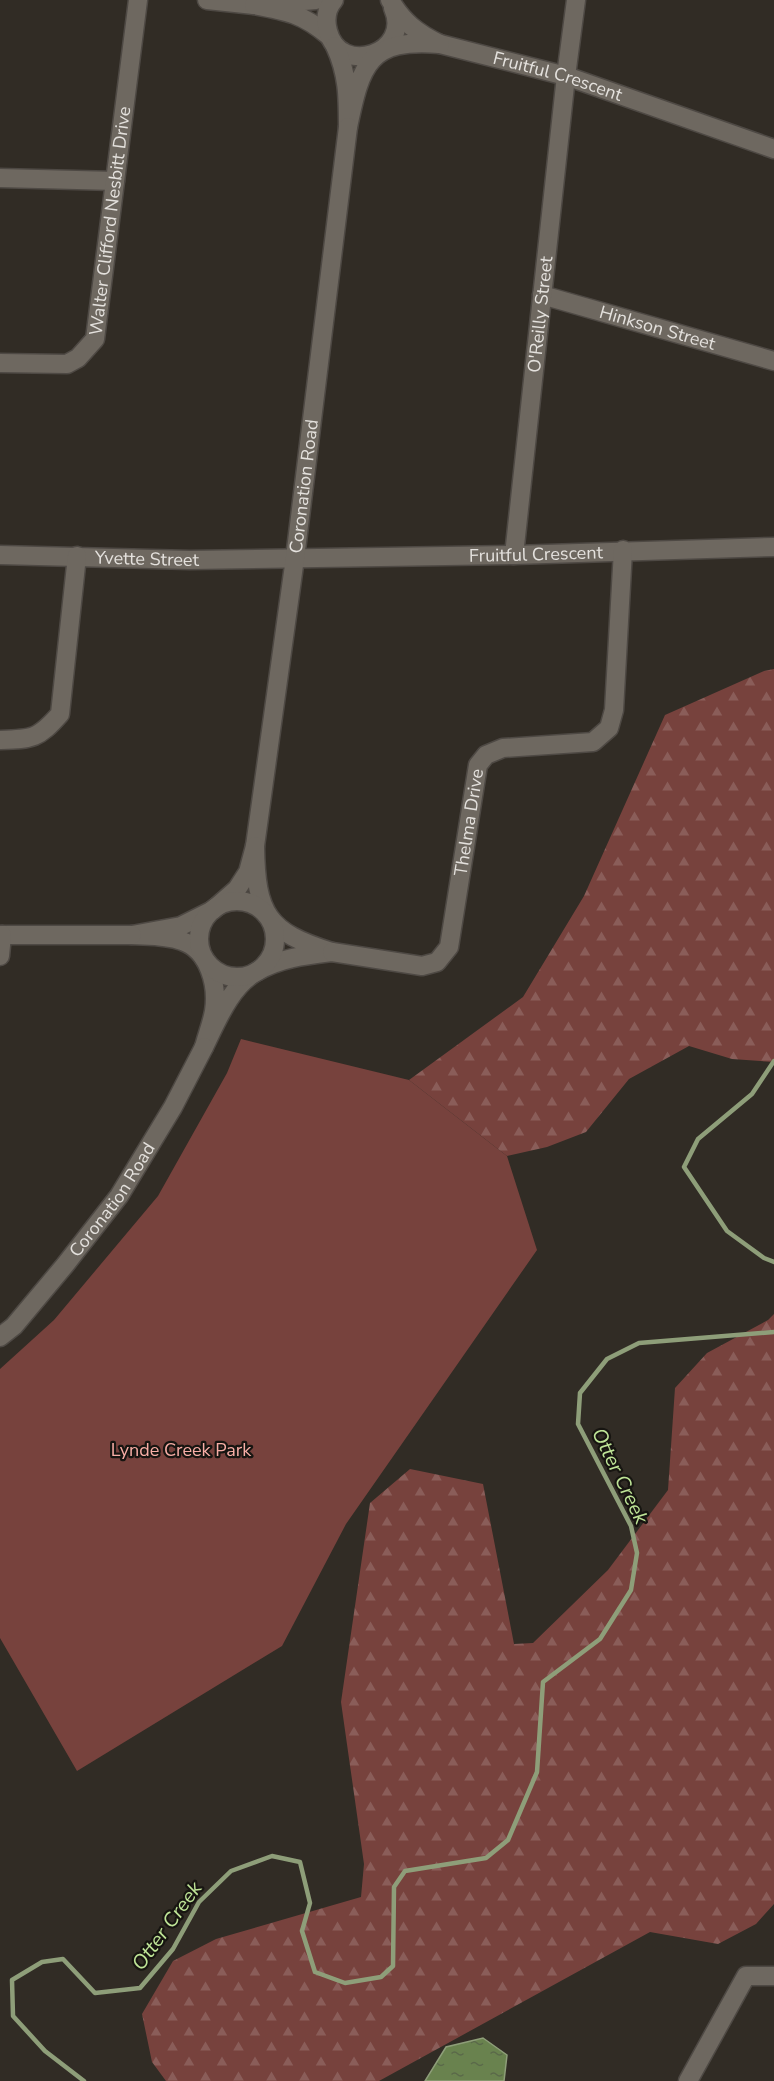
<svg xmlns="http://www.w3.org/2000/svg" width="774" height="2081" viewBox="0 0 774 2081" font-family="'Nunito Sans',sans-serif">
<defs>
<pattern id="forest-firs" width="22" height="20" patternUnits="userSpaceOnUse" patternTransform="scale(1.5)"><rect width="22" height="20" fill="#77423d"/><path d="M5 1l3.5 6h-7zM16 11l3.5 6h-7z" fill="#8a5d59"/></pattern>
<pattern id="water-ripples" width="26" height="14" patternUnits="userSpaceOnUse" patternTransform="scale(1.5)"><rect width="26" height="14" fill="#69824e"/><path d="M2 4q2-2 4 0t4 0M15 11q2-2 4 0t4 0" fill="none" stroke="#5a6949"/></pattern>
</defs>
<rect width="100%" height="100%" fill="#312c25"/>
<!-- green -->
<path fill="#77423d" d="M 241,1039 L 409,1080 L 507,1156 L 537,1250 L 346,1524 L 282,1646 L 77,1771 L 0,1638 L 0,1369 L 54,1320 L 158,1196 L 227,1073 Z"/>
<!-- forest -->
<path fill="url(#forest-firs)" d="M 774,669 L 774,1062 L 732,1059 L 689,1046 L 629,1079 L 586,1132 L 547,1147 L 507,1156 L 409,1080 L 523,997 L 584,896 L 665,715 L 764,671 Z
M 774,1314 L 774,1904 L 756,1924 L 718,1944 L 650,1932 L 379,2081 L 166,2081 L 152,2062 L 142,2014 L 173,1961 L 216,1939 L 361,1897 L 364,1864 L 341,1702 L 370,1503 L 410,1469 L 483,1484 L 514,1644 L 533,1643 L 608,1570 L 668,1490 L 675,1388 L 707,1353 L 768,1320 Z"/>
<!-- water -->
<path fill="url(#water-ripples)" stroke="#8e9e79" stroke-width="1.5" d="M 483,2038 L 507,2055 L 504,2081 L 425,2081 L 446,2047 Z"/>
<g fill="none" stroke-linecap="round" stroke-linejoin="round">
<!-- stream -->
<path stroke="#8e9e79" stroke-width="4.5" d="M 774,1061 L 752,1094 L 698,1139 L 684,1167 L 727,1231 L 764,1258 L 774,1262
M 84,2081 L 45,2051 L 13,2016 L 12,1980 L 42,1962 L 63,1959 L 95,1993 L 140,1988 L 173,1949 L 199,1902 L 231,1871 L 272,1856 L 300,1862 L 310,1903 L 302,1931 L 315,1972 L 345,1983 L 381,1977 L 393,1966 L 394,1887 L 405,1871 L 486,1858 L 508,1840 L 537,1772 L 543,1682 L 600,1639 L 631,1590 L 637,1553 L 631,1526 L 578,1424 L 580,1393 L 607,1359 L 639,1343 L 774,1332"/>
<!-- minor casing -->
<g stroke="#4e4944" stroke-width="21">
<g id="minor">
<path d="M 207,0 L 254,5"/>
<path d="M 316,0 L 254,5 C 287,11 303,14 329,36"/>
<path d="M 334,0 C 326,9 325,20 328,31 C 340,78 413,53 393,8"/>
<path id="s1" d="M 440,44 L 566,76 L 774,149"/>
<path d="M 335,46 C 348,74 348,97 348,127 C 361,64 369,38 440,44 C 417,33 403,22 390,0"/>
<path d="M 0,178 L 115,181"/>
<path id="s2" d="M 542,295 L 774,361"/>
<path id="s3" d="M 0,363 L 67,364 L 78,358 L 95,339 L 138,0"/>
<path id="s4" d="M 0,555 L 190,560 L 514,555 L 774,547"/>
<path id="s5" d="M 514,555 L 566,76 L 576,0"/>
<path d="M 0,740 C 33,739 38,739 60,714 L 77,556"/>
<path id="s6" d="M 255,846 L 295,558 L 348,127"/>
<path d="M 255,846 C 256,914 267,932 332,952 C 307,955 279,958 256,972 C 230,987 217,1021 204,1047 C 207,1035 212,1023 214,1011 C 218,985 209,950 182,941 C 166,935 148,936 132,935 L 181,926 L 213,910 L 237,889 L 248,872 Z"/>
<circle cx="237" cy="939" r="38"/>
<path d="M 0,935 L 132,935"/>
<path id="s7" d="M 332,952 L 422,966 L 437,962 L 449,947 L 478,765 L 486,755 L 503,748 L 593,742 L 609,728 L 614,710 L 623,550"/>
<path d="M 0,956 L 2,935"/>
<path id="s8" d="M 0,1337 L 14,1326 L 65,1265 L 119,1196 L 173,1107 L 204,1047"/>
<path d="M 688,2081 L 746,1976 L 774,1976"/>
</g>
</g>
<!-- minor -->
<use href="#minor" stroke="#6e6860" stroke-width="18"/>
</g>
<g text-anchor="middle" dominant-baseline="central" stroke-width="4.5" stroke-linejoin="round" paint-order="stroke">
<!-- street labels -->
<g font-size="18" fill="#e4e1dd" stroke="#171511">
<text stroke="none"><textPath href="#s1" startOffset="122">Fruitful Crescent</textPath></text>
<text stroke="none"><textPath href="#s3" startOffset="224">Walter Clifford Nesbitt Drive</textPath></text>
<text stroke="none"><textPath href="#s5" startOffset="242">O'Reilly Street</textPath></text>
<text stroke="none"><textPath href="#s2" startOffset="120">Hinkson Street</textPath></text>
<text stroke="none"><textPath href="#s6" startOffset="363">Coronation Road</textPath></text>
<text stroke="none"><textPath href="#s4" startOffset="536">Fruitful Crescent</textPath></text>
<text stroke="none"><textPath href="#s4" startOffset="147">Yvette Street</textPath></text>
<text stroke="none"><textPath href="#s7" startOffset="252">Thelma Drive</textPath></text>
<text stroke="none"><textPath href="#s8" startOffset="178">Coronation Road</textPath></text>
</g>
<!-- park labels -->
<g font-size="18" fill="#f8aea6" stroke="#171511">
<text x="181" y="1450">Lynde Creek Park</text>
</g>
<!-- water labels -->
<g font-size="20" font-style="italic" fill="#bfe597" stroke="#171511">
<text transform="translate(620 1476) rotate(64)">Otter Creek</text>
<text transform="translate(167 1926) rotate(-54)">Otter Creek</text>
</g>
</g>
</svg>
